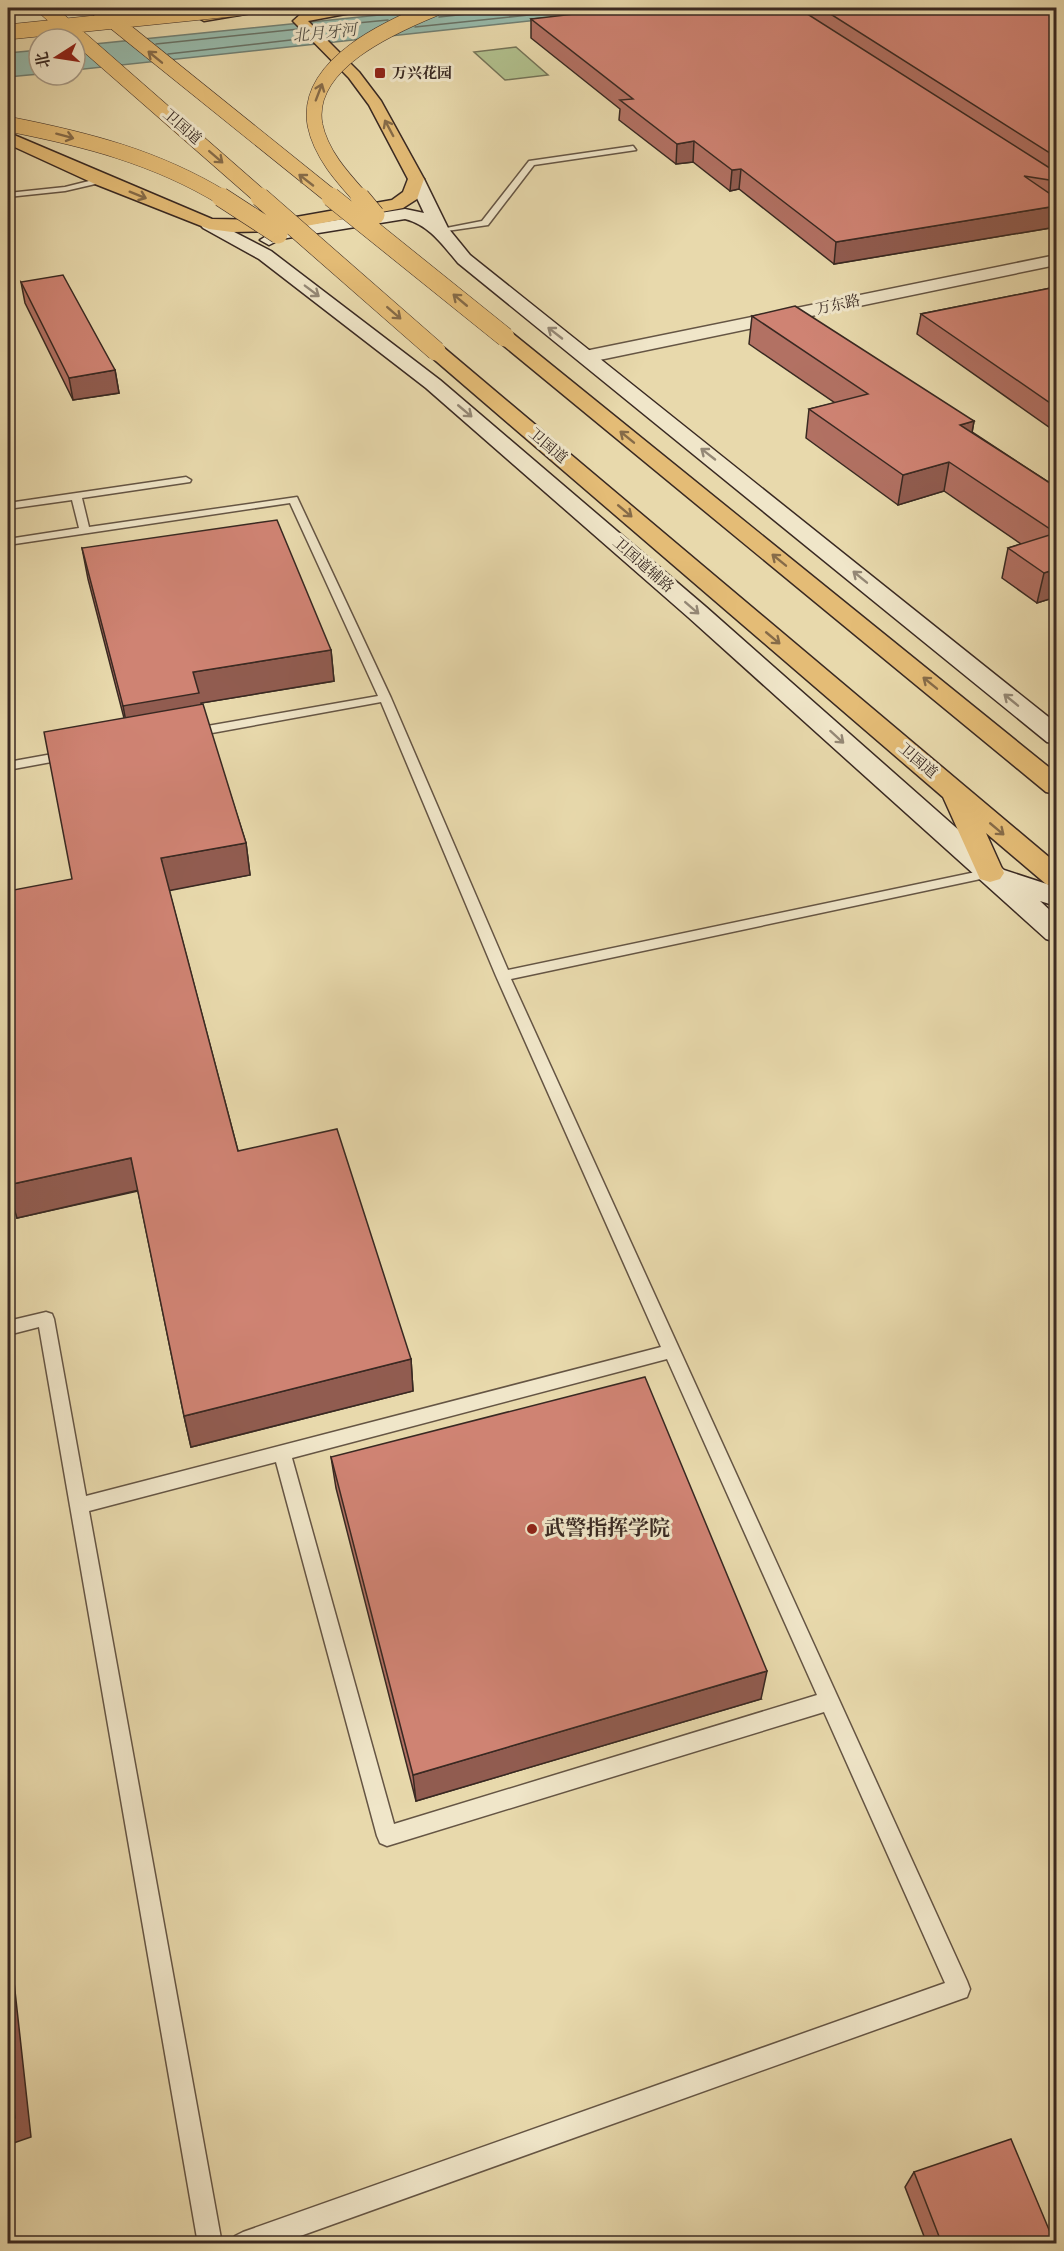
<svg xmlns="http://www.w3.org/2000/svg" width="1064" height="2251" viewBox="0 0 1064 2251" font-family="'IM FELL English','Noto Serif SC',serif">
<rect width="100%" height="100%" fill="#e8d9ac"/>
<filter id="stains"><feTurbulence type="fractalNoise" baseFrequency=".00333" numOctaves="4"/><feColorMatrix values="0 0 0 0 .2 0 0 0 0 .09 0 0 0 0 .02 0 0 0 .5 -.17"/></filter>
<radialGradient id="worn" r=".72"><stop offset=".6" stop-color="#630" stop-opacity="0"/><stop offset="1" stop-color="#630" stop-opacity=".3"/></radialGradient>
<!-- green -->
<path fill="#b1c08d" stroke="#757458" stroke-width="1.5" d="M 516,47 L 548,75 L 505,80 L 474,52 Z"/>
<!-- water -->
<path fill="#97baab" stroke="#718074" stroke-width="1.5" d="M 448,8 L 650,8 L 75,70 L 75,46 Z
M 39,50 L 39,74 L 8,77 L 8,53 Z"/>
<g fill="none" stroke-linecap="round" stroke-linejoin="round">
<!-- shore -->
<path stroke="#687266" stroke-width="1.5" d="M 439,17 L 524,8
M 316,27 L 388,20
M 415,27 L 594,8
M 156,44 L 299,29
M 168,54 L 308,38"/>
<!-- service casing -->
<g stroke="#655544" stroke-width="3">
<path id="service" d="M 633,146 L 636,150 L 534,165 L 488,225 L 440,232 L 436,230 L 482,221 L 529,161 Z
M 101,178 L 104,182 L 65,191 L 8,197 L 8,193 L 65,187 Z
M 186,477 L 191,480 L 190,482 L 82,498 L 89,527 L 297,497 L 391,698 L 508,970 L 990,869 L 997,873 L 990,877 L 511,979 L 967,1981 L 970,1989 L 967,1997 L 278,2244 L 231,2244 L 235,2236 L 243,2232 L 945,1983 L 824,1712 L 387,1846 L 380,1843 L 377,1836 L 276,1462 L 89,1511 L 222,2244 L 198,2244 L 39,1327 L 8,1335 L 8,1321 L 46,1312 L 52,1314 L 54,1319 L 86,1496 L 661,1347 L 496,976 L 381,702 L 190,737 L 184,733 L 190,729 L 378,696 L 290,503 L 8,545 L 8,539 L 79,528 L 72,500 L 8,509 L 8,503 ZM 667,1359 L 817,1695 L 394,1824 L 292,1458 Z
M 69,751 L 75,755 L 73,758 L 8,770 L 8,762 Z"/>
</g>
<!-- tertiary casing -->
<g stroke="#655544" stroke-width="3">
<path id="tertiary" d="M 1056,255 L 1056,265 L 585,363 L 575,357 L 585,351 Z"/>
</g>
<!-- secondary casing -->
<g stroke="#392922" stroke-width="3">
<path id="secondary" d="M 416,174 L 424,179 L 448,228 L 470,255 L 1056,723 L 1056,744 L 1047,742 L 458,263 C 442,244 429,225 405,219 L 281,239 L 269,245 L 260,240 L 276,230 L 405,209 L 424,213 L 408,179 Z
M 209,219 L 271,251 L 440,380 L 706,607 L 1004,870 L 1056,887 L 1056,906 L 1040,901 L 1056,916 L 1056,942 L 1046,939 L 688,617 L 426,388 L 259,259 L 203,228 L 200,224 Z"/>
</g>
<!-- primary casing -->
<g stroke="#392922" stroke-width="3">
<path id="primary" d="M 331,8 L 363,8 L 356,12 L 308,21 L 359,72 L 381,101 L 424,179 L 417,199 L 403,208 L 279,231 L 232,232 L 209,229 L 95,184 L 8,144 L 8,133 L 14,135 L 212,219 L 279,220 L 392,200 L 403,192 L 408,179 L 369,105 L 349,78 L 293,21 L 303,12 Z"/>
</g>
<!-- trunk casing -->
<g stroke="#392922" stroke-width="3">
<path id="trunk" d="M 236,8 L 264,8 L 257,12 L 204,21 L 197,17 L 204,13 Z
M 505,331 L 512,333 L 1056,773 L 1056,794 L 1046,792 L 498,341 L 495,337 L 498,333 Z
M 436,345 L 443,347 L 1056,863 L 1056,887 L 1046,884 L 986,833 L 1004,873 L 1000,879 L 990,882 L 980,879 L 943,797 L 429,355 L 426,351 Z"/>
</g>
<!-- service -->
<use href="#service" fill="#f0e6c9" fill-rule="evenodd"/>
<!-- tertiary -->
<use href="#tertiary" fill="#f0e6c9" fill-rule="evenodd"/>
<!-- secondary -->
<use href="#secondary" fill="#f0e6c9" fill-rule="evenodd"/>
<!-- primary -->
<use href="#primary" fill="#e4bc76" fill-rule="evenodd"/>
<!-- trunk -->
<use href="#trunk" fill="#e4bc76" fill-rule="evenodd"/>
<!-- trunk-bridge-far1 casing -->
<g stroke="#392922" stroke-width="16" stroke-linecap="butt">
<path id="trunk-bridge-far1" d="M 45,8 L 262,198
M 97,8 L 333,198
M 8,32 L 241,8
M 8,124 C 85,139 156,157 223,198
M 361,198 C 342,177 321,154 315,125 C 304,64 392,26 436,8"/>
</g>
<!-- trunk-bridge casing -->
<g stroke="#392922" stroke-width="20" stroke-linecap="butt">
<path id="trunk-bridge" d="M 221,197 L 278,234
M 260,197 L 436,351
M 331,197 L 505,337
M 360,197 L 375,215"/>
</g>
<!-- trunk-bridge-far1 -->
<use href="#trunk-bridge-far1" stroke="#e4bc76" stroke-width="15"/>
<!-- trunk-bridge -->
<use href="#trunk-bridge" stroke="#e4bc76" stroke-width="19"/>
</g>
<!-- wall -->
<path fill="#b27163" stroke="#392922" stroke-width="1.5" d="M 800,8 L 1056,8 L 1056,227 L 834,264 L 739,189 L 730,191 L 693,162 L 676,164 L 619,120 L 620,109 L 531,38 L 531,19 L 664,11 L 800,9 Z
M 21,282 L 115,370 L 119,393 L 73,400 L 25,303 Z
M 1056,287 L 1056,432 L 917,334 L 921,314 Z
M 752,316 L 974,421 L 972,432 L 1056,487 L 1056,597 L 1037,603 L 1002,578 L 1008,548 L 1021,544 L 944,491 L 898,505 L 806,438 L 809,409 L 835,403 L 749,344 Z
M 82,548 L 331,650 L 334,681 L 201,703 L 246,843 L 250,875 L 169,890 L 238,1151 L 411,1359 L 413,1391 L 191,1447 L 184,1416 L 138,1191 L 17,1218 L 72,879 L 124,718 L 88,579 Z
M 331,1457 L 761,1699 L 416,1801 L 336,1488 Z
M 914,2172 L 1055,2244 L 927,2244 L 905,2187 Z"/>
<!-- shaded-wall -->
<path fill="#915c50" stroke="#392922" stroke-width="1.5" d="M 694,141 L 693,162 L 676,164 L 677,144 Z
M 741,169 L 739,189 L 730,191 L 732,170 Z
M 1056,206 L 1056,227 L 834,264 L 836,242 Z
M 115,370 L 119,393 L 73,400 L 69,378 Z
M 974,421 L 969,450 L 960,425 Z
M 949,462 L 944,491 L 898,505 L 903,475 Z
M 1056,569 L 1056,597 L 1037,603 L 1044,573 Z
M 331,650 L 334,681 L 201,703 L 205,725 L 129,738 L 123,706 L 193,672 Z
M 246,843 L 250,875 L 167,891 L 161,858 Z
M 131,1158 L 139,1190 L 17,1218 L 8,1189 L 8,1185 Z
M 411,1359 L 413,1391 L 191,1447 L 184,1416 Z
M 767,1671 L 761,1699 L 416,1801 L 413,1775 Z
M 8,1927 L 31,2137 L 8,2145 Z"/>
<!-- building -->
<path fill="#cf8373" stroke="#392922" stroke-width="1.5" d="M 626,8 L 658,8 L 664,11 L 697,8 L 798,8 L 1056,172 L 1056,181 L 1024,176 L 1056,198 L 1056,206 L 836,242 L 741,169 L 732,170 L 694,141 L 677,144 L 620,100 L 633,99 L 531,19 Z
M 821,8 L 1056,8 L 1056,157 Z
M 63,275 L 115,370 L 69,378 L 21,282 Z
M 1056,287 L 1056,407 L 921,314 Z
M 795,306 L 974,421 L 960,425 L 1056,487 L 1056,569 L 1044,573 L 1008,548 L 1056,533 L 949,462 L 903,475 L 809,409 L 868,394 L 752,316 Z
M 277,520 L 331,650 L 193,672 L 199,693 L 123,706 L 82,548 Z
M 203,704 L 246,843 L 161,858 L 238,1151 L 337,1129 L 411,1359 L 184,1416 L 131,1158 L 8,1185 L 8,891 L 72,879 L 44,732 Z
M 645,1377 L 767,1671 L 413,1775 L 331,1457 Z
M 8,2044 L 15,2118 L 8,2120 Z
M 1011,2139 L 1055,2244 L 942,2244 L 914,2172 Z"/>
<!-- one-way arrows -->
<defs><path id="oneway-shaft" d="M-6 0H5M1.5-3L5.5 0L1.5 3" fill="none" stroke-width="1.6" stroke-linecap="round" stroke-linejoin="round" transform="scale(1.5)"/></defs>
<g stroke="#866b48">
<use href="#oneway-shaft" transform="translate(155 57) rotate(-141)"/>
<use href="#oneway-shaft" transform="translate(319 92) rotate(-69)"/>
<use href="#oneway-shaft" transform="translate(389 128) rotate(-118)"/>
<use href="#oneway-shaft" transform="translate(65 136) rotate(15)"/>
<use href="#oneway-shaft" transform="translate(216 157) rotate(41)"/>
<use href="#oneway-shaft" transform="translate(306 180) rotate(-142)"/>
<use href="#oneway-shaft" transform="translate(138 195) rotate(22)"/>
<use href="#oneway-shaft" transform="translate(460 300) rotate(-140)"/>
<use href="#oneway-shaft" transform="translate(394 313) rotate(41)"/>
<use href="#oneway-shaft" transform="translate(627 437) rotate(-141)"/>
<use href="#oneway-shaft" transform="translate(625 511) rotate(40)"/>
<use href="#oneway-shaft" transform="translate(779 560) rotate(-141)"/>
<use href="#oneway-shaft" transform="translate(773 638) rotate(40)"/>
<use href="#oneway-shaft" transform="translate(930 683) rotate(-141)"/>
<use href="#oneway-shaft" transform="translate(997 829) rotate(40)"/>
</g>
<g stroke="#948876">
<use href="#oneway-shaft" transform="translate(312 291) rotate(37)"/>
<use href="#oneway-shaft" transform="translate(555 333) rotate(-142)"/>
<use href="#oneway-shaft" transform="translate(465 411) rotate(40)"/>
<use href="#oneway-shaft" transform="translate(708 454) rotate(-142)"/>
<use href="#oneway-shaft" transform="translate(860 577) rotate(-141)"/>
<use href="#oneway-shaft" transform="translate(692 608) rotate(41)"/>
<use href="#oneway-shaft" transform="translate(1011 700) rotate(-141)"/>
<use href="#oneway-shaft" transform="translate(837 737) rotate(42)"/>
</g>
<!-- markers -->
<g fill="#8f2418" stroke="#f0e6c9" stroke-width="2">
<rect x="374" y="67" width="12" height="12" rx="3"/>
<circle cx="532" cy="1529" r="6"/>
</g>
<g text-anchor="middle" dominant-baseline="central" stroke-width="6" stroke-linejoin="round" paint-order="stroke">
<!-- far-poi labels -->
<g font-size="15" font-weight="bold" fill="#392922" stroke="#f0e6c9" text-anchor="start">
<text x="392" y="73">万兴花园</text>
</g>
<!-- far-street labels -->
<g font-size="15" fill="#392922" stroke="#f0e6c9">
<text transform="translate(182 127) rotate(41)">卫国道</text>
<text transform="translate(838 305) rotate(-12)">万东路</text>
<text transform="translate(548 446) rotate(40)">卫国道</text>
<text transform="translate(643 565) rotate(41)">卫国道辅路</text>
<text transform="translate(918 761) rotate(40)">卫国道</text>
</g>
<!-- far-water labels -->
<g font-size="16" font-style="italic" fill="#504d44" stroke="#f0e6c9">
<text transform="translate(325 34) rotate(-6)">北月牙河</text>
</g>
<!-- near-poi labels -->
<g font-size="21" font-weight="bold" fill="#392922" stroke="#f0e6c9" text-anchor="start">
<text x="544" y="1529">武警指挥学院</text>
</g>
</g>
<!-- margin -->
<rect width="1064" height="2251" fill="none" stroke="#e8d9ac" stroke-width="30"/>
<rect x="9" y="9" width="1046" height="2233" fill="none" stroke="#392922" stroke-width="3"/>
<rect x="15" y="15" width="1034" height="2221" fill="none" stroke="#392922" stroke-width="1.5"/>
<!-- north arrow -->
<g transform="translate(57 57) rotate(258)"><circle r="28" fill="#f0e6c9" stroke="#a79a86" stroke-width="1.5"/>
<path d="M0-4.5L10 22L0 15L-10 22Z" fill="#8f2418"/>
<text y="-9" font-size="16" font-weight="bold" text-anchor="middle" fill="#392922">北</text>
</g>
<rect width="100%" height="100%" filter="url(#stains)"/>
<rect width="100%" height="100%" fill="url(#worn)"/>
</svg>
